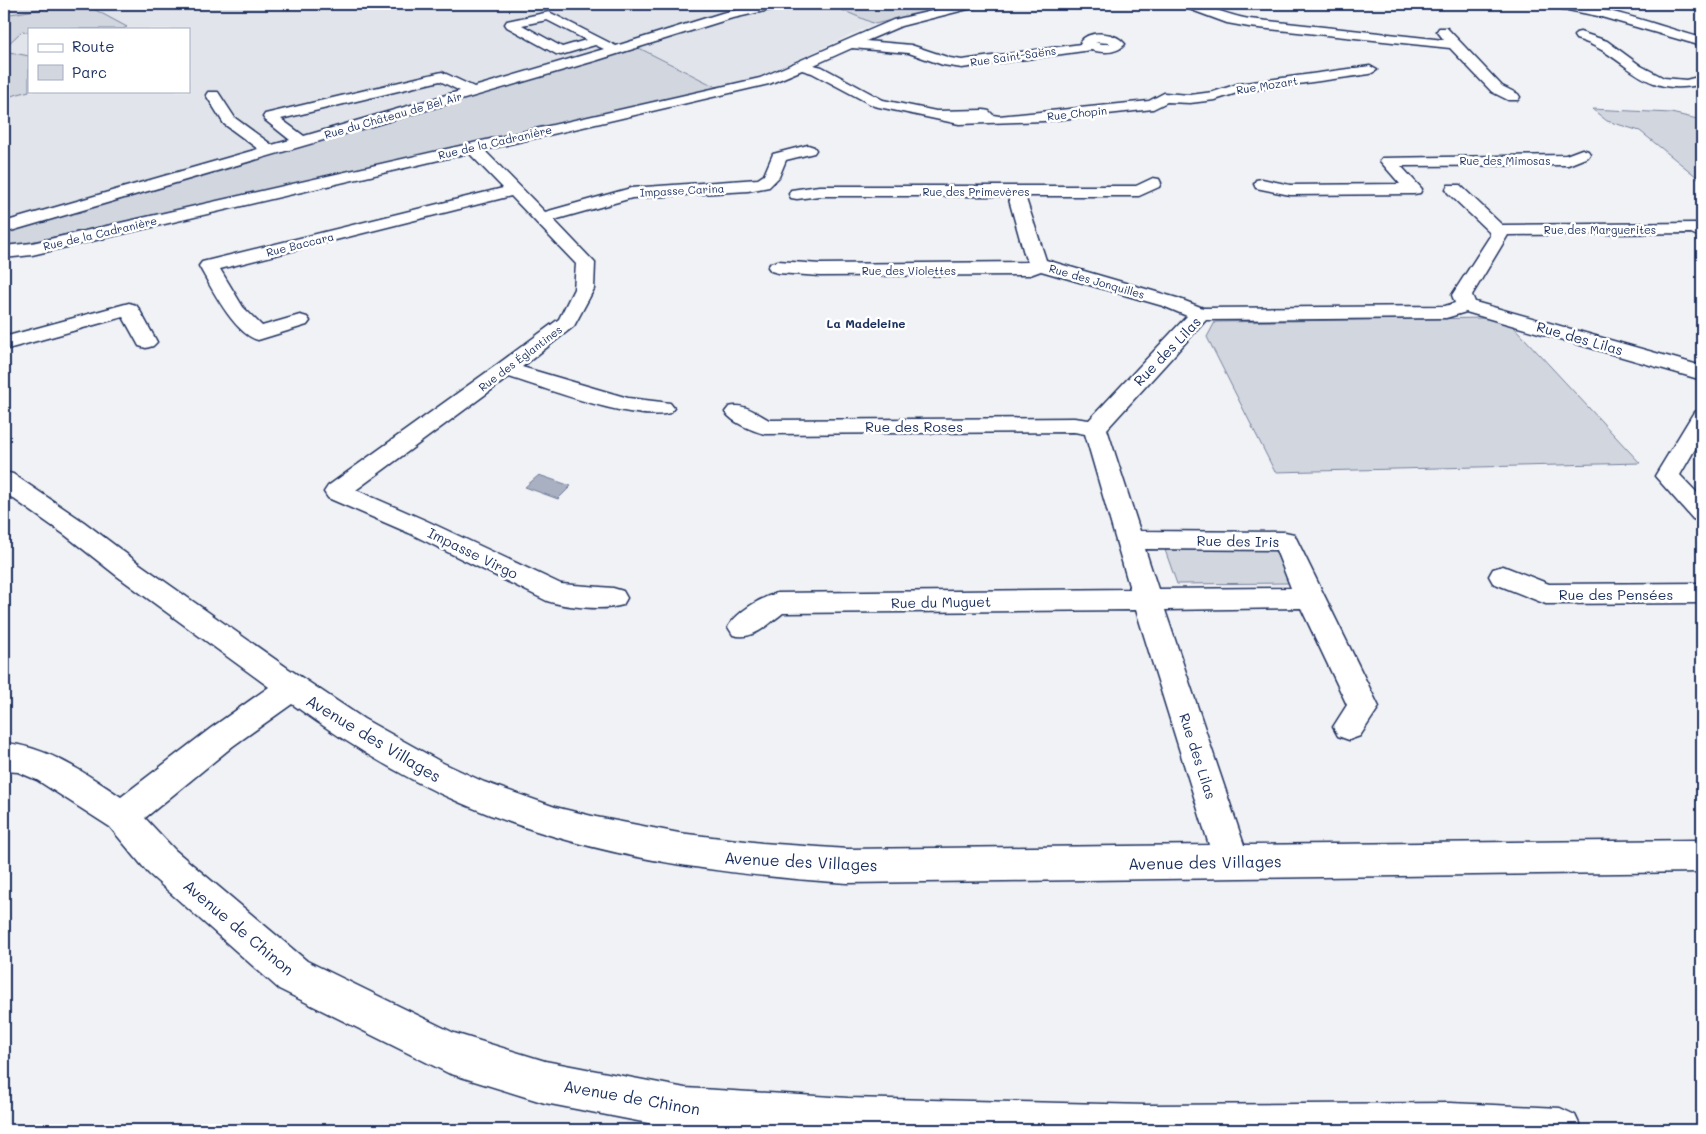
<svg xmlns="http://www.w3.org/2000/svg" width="1706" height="1134" viewBox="0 0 1706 1134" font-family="Mali,sans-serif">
<rect width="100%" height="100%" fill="#f1f2f5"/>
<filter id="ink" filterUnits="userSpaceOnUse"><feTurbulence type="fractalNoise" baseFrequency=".02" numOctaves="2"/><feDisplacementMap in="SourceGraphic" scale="10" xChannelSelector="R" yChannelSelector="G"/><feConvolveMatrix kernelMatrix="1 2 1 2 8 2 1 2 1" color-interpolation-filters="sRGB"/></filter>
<g filter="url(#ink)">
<!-- built -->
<path fill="#e1e4ea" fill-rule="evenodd" d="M 4,4 L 828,4 L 875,24 L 764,75 L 721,89 L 637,47 L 4,230 ZM 29,29 L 189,29 L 189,91 L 29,91 Z"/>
<!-- green -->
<path fill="#d2d6df" stroke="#76829e" d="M 73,4 L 88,6 L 127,27 L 123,29 L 29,29 L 29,32 L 22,31 L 4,48 L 4,15 Z
M 828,4 L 959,4 L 875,24 Z
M 637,47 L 720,89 L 4,248 L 4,230 Z
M 4,51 L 29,56 L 29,91 L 4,98 Z
M 1592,109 L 1671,113 L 1702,120 L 1702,181 L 1640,131 L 1607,121 Z
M 1486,318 L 1513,326 L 1640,463 L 1275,472 L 1207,337 L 1215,322 Z
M 1274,549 L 1290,583 L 1177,584 L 1165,550 Z"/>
<!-- water -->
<path fill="#a8b0c2" stroke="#707c9a" d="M 539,475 L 571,486 L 558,499 L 525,487 Z"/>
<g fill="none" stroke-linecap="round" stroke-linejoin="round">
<!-- minor casing -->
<g stroke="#1b2f5e" stroke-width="3">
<path id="minor" d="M 767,4 L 789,4 L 787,6 L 729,19 L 598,60 L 4,233 L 4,222 L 258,149 L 224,124 L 206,95 L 208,92 L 218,92 L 235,118 L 272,145 L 290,140 L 265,120 L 263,117 L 265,114 L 442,72 L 474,87 L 604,49 L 595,45 L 561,55 L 556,54 L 507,27 L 505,24 L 507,21 L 549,12 L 616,46 L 722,13 ZM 547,20 L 586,40 L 562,47 L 522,25 ZM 440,81 L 460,91 L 304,136 L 281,119 Z
M 962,4 L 982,4 L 980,6 L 901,26 L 866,41 L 911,45 L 950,58 L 962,60 L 1081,44 L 1080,42 C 1089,29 1116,32 1125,44 C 1117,54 1103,53 1091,50 L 962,68 L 943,65 L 909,53 L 852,48 L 814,65 L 822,67 L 883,100 L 936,111 L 984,110 L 989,111 L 993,115 L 999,116 L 1149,101 L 1164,93 L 1190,95 L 1213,92 L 1238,84 L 1370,66 L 1377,70 L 1370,74 L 1240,92 L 1215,100 L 1190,103 L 1167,102 L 1153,109 L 1044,121 L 959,124 L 874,106 L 812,73 L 802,70 L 769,84 L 484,150 L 545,212 L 631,188 L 758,179 L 764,175 L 773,154 L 808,145 L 814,147 L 816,150 L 814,153 L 786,160 L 779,177 L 769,187 L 748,191 L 632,198 L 554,220 L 595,263 L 594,289 L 574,326 L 522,367 L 628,398 L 670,403 L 674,408 L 670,413 C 633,422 548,389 509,377 L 356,490 L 427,521 L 561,584 L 613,588 L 623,591 L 627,598 L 623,605 C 604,611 566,607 547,601 L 409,533 L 328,498 L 324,492 L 328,486 L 498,364 L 559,319 L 574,289 L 576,264 L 511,196 L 220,269 L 243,307 L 262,326 L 300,315 L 307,317 L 310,321 L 307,325 L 258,340 C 234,334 211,287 199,266 L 202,262 L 503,188 L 469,153 L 32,255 L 4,258 L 4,246 L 32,243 L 760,78 L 893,20 ZM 1095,42 L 1109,43 L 1110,44 L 1102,44 Z
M 1179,4 C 1203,2 1225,15 1249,19 L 1444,40 L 1437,31 L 1439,28 L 1447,28 L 1502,86 L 1518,94 L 1520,97 L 1518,100 L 1508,100 L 1492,92 L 1450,48 L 1249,27 L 1227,23 L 1181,6 Z
M 1546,4 C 1595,1 1655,25 1702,38 L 1702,46 L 1598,16 L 1548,6 Z
M 1580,32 L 1607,41 L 1641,66 L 1664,78 L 1686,80 L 1702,76 L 1702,84 C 1639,100 1627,53 1576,39 L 1574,36 L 1576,33 Z
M 1582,149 L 1588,151 L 1590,154 L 1588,157 L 1568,165 L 1401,166 L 1422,189 L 1420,193 L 1414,194 L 1290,195 L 1256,188 L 1254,184 L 1256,180 L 1262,179 L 1290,185 L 1400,184 L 1380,161 L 1382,158 L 1566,155 Z
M 1153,178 L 1159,179 L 1161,183 L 1159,187 L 1139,196 L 1025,196 L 1046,260 L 1177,298 L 1203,308 L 1445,306 L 1455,303 L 1452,295 L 1490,236 L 1489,232 L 1448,193 L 1446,189 L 1448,185 L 1460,185 L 1502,225 L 1695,223 L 1702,225 L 1702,238 L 1691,233 L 1508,235 L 1472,295 L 1475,302 L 1702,366 L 1702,380 L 1466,312 L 1446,318 L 1206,320 L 1107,429 L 1140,531 L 1285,532 L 1294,534 L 1379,707 L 1360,736 L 1349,740 L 1338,736 L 1333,727 L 1347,705 L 1301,608 L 1165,610 L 1244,845 L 1702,840 L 1702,872 L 847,883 C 714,874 584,856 461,803 C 401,777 345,742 292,704 L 233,746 L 145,818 L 175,850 L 307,961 L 454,1033 L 545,1061 L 685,1088 L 848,1098 L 1146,1105 L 1450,1103 L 1560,1108 L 1575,1115 L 1582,1130 L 684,1130 L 545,1103 L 448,1073 L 279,989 L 149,874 L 110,827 L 37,780 L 18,772 L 4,771 L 4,743 C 47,746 85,773 121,797 L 211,728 L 269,687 L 117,576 L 65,535 L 4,492 L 4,472 L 13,474 L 84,522 L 137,562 L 289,669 L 364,719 L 443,763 L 484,782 L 555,807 L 596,817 L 679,833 L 762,843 L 847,849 L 1209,845 L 1136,610 L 783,613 C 767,625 753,641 733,635 L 728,627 C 737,612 760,598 777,593 L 1130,589 L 1085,434 L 1074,432 L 765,434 C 752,431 733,423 725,412 L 729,407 C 744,403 756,413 769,420 L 1074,418 L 1089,420 L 1187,316 L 1163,306 L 1041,271 L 1030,275 L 820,276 L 778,273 L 771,271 L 768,267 L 771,263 L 778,261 L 820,264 L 1028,262 L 1025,257 L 1008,196 L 819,196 L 797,199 L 791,198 L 789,194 L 791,190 L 819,186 L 1136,186 ZM 1145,549 L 1276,550 L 1291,588 L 1158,589 Z
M 129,303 L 136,305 L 139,309 L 157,342 L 153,346 L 146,348 L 139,346 L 123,317 L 4,350 L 4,337 Z
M 1702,410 L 1702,437 L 1680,475 L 1702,498 L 1702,522 L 1693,519 L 1655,476 L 1694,412 Z
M 1503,566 L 1549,584 L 1702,583 L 1702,603 L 1546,604 L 1493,583 L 1489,576 L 1493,569 Z"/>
</g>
<!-- minor -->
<use href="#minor" fill="#fff" fill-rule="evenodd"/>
</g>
</g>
<g text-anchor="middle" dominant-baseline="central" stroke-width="5" stroke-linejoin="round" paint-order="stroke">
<!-- far-street labels -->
<g font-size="11" fill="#1b2f5e" stroke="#fff">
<text transform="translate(1013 56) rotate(-8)">Rue Saint-Saëns</text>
<text transform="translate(1267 85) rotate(-9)">Rue Mozart</text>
<text transform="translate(1077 113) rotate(-6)">Rue Chopin</text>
<text transform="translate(393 115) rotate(-16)">Rue du Château de Bel Air</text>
<text transform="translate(495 142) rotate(-13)">Rue de la Cadranière</text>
<text x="1505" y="160">Rue des Mimosas</text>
<text transform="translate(682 190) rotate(-3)">Impasse Carina</text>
<text x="976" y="191">Rue des Primevères</text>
<text x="1600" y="229">Rue des Marguerites</text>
<text transform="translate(100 233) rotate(-13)">Rue de la Cadranière</text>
<text transform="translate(300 244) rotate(-14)">Rue Baccara</text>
<text x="909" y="270">Rue des Violettes</text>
<text transform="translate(1097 281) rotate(16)">Rue des Jonquilles</text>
<text transform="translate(520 358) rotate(-37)">Rue des Églantines</text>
</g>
<!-- far-neighbourhood labels -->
<g font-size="12" font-weight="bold" fill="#1b2f5e" stroke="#fff">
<text x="866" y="323">La Madeleine</text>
</g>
<!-- street labels -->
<g font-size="14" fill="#1b2f5e" stroke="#fff">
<text transform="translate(1580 338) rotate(16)">Rue des Lilas</text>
<text transform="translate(1167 351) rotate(-46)">Rue des Lilas</text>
<text x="914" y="426">Rue des Roses</text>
<text transform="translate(1238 541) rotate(1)">Rue des Iris</text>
<text transform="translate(473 553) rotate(26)">Impasse Virgo</text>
<text x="1616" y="594">Rue des Pensées</text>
<text transform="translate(941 602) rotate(-1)">Rue du Muguet</text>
<text transform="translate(1198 756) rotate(72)">Rue des Lilas</text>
</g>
<!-- near-street labels -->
<g font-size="16" fill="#1b2f5e" stroke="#fff">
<text transform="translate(374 738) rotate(31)">Avenue des Villages</text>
<text transform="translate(801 861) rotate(3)">Avenue des Villages</text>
<text transform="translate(1205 862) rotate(-1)">Avenue des Villages</text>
<text transform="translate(239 927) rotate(40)">Avenue de Chinon</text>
<text transform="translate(632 1097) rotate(10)">Avenue de Chinon</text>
</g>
</g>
<!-- margin -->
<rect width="1706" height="1134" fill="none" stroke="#fff" stroke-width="20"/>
<rect x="10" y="10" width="1686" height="1114" fill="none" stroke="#1b2f5e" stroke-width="2" filter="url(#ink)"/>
<!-- legend -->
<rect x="28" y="28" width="162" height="65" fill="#ffffff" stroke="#a4acbf"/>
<rect x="38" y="44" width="25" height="8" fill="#ffffff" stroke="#a4acbf"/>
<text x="72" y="52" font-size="15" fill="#1b2f5e">Route</text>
<rect x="38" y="65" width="25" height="15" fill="#d2d6df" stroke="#a4acbf"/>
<text x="72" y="78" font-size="15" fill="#1b2f5e">Parc</text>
</svg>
